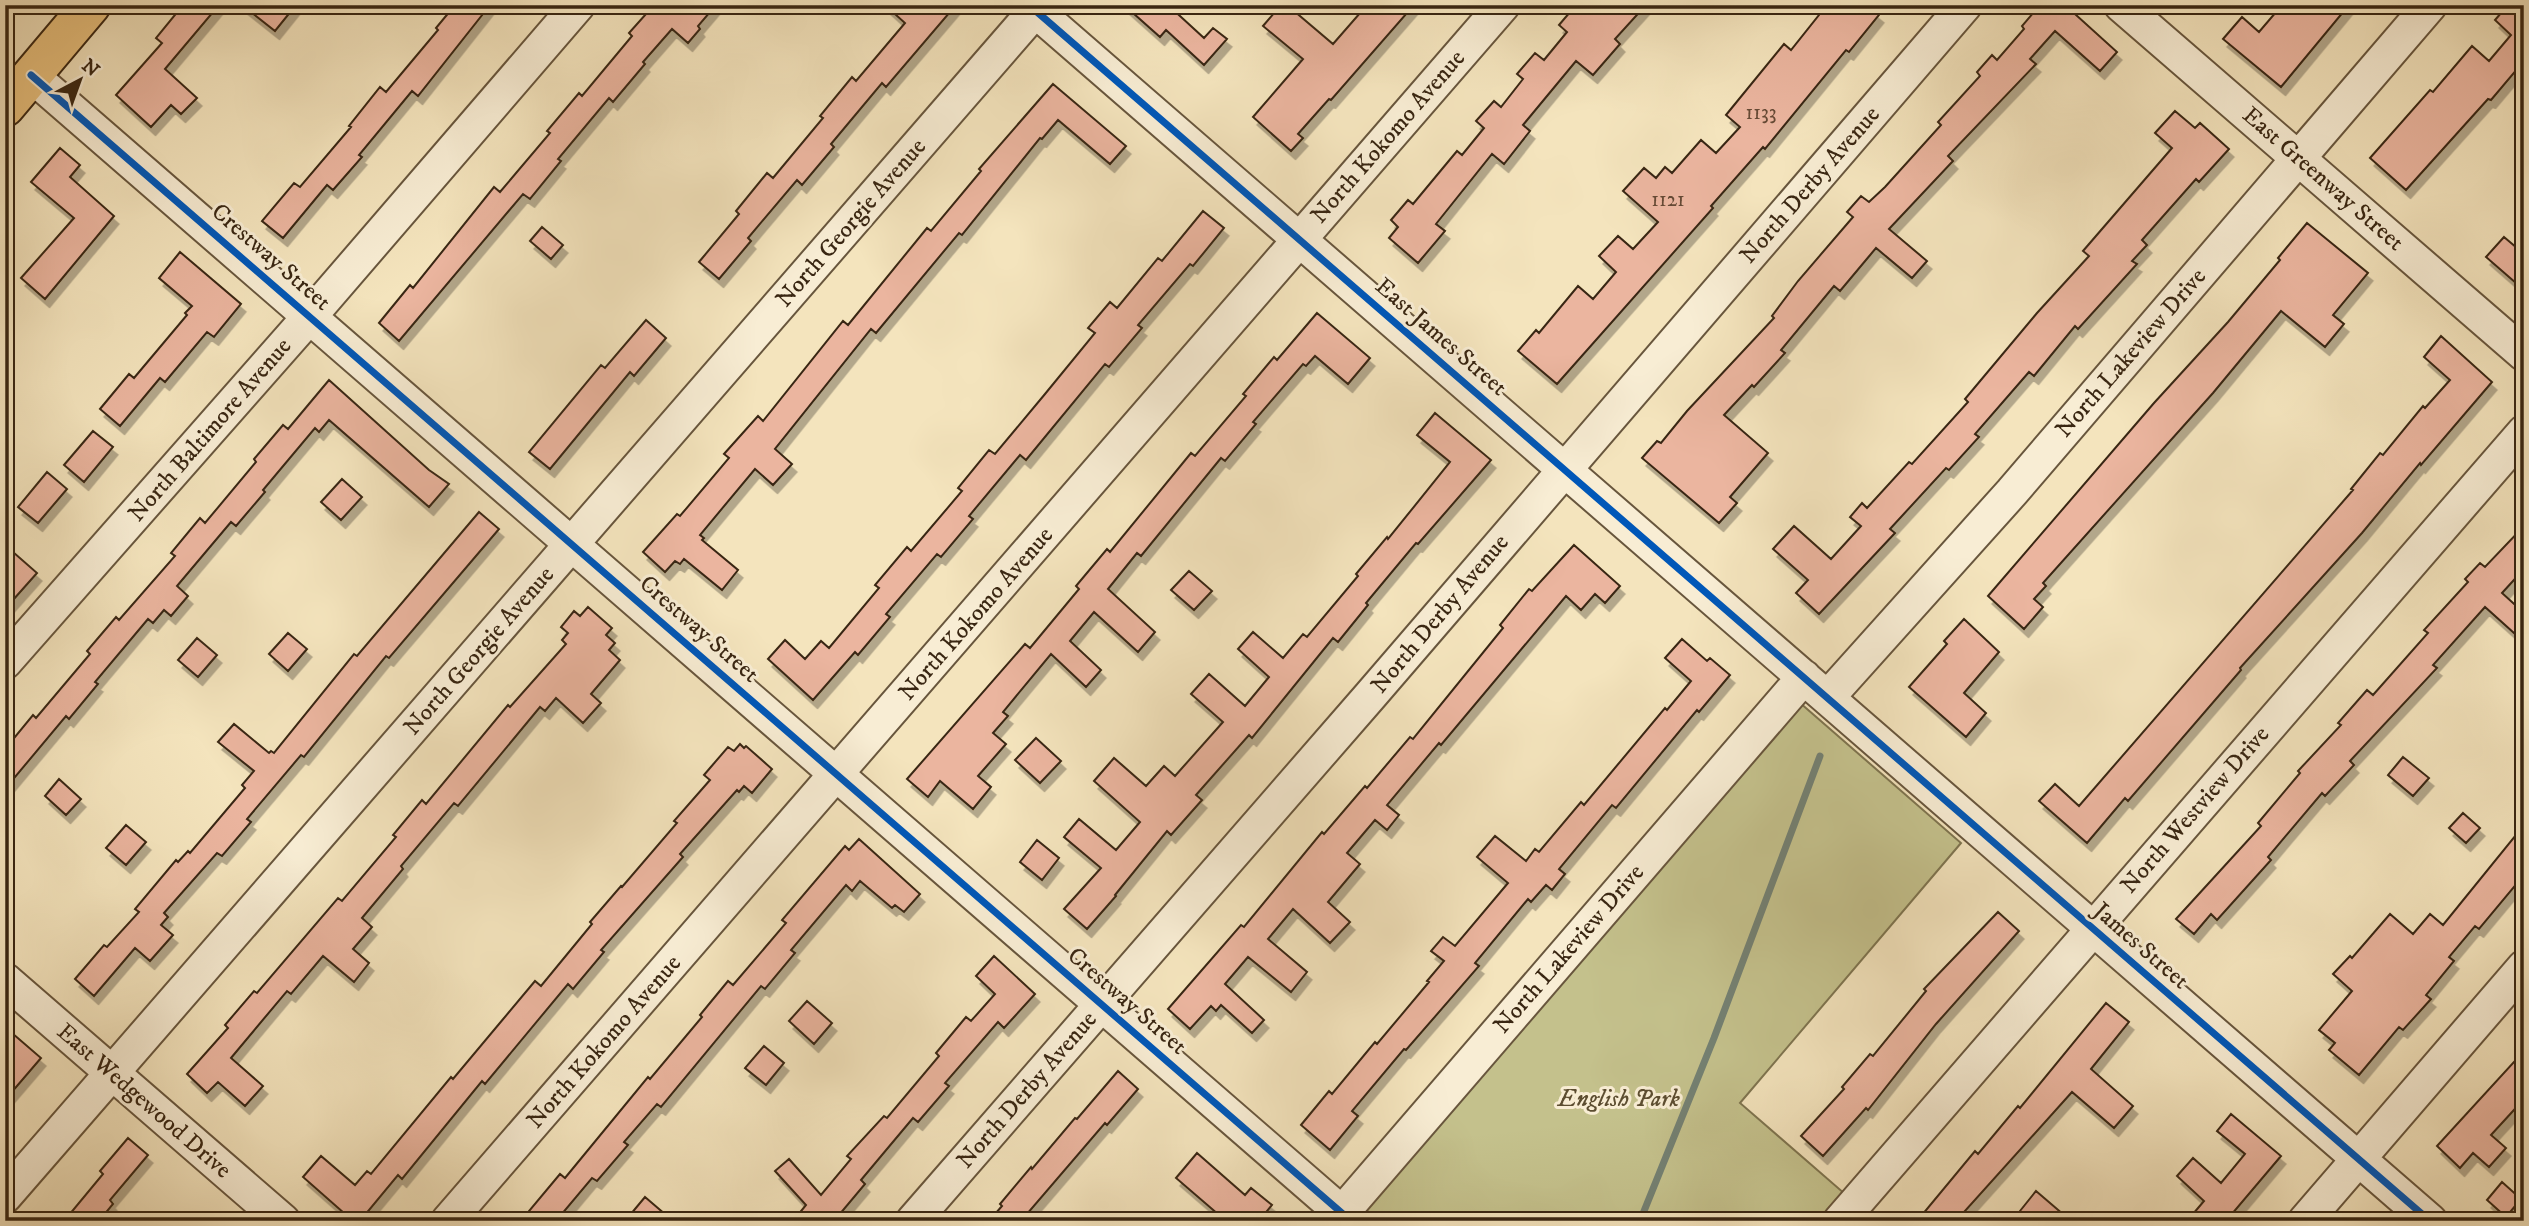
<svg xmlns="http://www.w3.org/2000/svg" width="2529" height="1226" viewBox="0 0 2529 1226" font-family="'IM FELL DW Pica',serif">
<defs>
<filter id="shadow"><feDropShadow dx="4.5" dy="8" stdDeviation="0" flood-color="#0004"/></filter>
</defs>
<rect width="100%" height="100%" fill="#f4e4bd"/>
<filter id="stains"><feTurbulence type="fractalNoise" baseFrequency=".00286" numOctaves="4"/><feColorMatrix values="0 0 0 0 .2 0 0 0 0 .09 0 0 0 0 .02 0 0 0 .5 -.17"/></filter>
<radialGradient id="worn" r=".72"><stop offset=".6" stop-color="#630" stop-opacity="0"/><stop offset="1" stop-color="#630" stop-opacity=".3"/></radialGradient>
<!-- green -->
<path fill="#c4c18c" stroke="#7e744f" stroke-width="2" d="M 1799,702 L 1961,843 L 1740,1103 L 1845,1194 L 1822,1221 L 1378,1221 L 1366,1210 Z"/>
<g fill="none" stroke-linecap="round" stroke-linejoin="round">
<!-- stream -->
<path stroke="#748173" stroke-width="7" d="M 1640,1221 L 1714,1038 L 1820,756"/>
</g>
<!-- building -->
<path fill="#ebb59f" stroke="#392612" stroke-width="2" filter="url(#shadow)" d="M 183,5 L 219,5 L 165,69 L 197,98 L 181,114 L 171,105 L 151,127 L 116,95 L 162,43 L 156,38 Z
M 242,5 L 296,5 L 275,31 Z
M 455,5 L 490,5 L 418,96 L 412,91 L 359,155 L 362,157 L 333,190 L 327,185 L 283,238 L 262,221 L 294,183 L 300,187 L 351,127 L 349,126 L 380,87 L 386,92 L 438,30 L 436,28 Z
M 654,5 L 716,5 L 698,26 L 700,29 L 688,43 L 672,29 L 643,62 L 645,64 L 613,102 L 609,98 L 558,159 L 561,161 L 530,199 L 523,194 L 399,341 L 379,323 L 410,285 L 413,288 L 494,187 L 500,192 L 550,133 L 547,131 L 579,93 L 582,96 L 632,36 L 629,33 Z
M 885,5 L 956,5 L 886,87 L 882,83 L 831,144 L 834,147 L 802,185 L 797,180 L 748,238 L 751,241 L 719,279 L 699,262 L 739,214 L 736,211 L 767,173 L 773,178 L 823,118 L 820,116 L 852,77 L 856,81 L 905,23 Z
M 1124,5 L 1168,5 L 1204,38 L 1213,28 L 1227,39 L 1204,65 L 1166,30 L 1160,37 Z
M 1281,5 L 1287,5 L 1333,44 L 1367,5 L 1414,5 L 1331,100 L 1329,99 L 1298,134 L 1303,138 L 1291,151 L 1253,117 L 1303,59 L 1263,26 Z
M 1576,5 L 1646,5 L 1615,39 L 1620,44 L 1593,75 L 1576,61 L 1523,125 L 1530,131 L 1504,164 L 1492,154 L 1436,224 L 1445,231 L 1418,263 L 1389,238 L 1398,227 L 1391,220 L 1408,200 L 1413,204 L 1457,151 L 1462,155 L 1484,128 L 1476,121 L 1494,101 L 1501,107 L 1523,79 L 1517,74 L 1535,53 L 1544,60 L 1567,32 L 1559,25 Z
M 1827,5 L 1867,5 L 1879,15 L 1849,52 L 1846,50 L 1765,149 L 1763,147 L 1711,206 L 1713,208 L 1557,384 L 1518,351 L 1536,330 L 1539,333 L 1578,286 L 1593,299 L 1616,272 L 1599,256 L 1618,236 L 1633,249 L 1658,222 L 1623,191 L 1644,168 L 1656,178 L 1665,167 L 1672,173 L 1701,140 L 1716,153 L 1740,127 L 1726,115 L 1784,44 L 1791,50 Z
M 2040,5 L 2065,5 L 2117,52 L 2100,71 L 2055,31 L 2030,59 L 2036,64 L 1948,156 L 1953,161 L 1889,229 L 1927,261 L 1912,278 L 1876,248 L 1840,291 L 1834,286 L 1781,350 L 1785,353 L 1754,387 L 1752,385 L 1724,415 L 1768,453 L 1730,497 L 1737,503 L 1719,523 L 1642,458 L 1657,441 L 1661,443 L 1687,411 L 1774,318 L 1772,316 L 1798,281 L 1853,217 L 1847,212 L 1861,196 L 1869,202 L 1885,187 L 1941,125 L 1938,122 L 1980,76 L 1977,72 L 1992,55 L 1997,60 L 2024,29 L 2022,26 Z
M 2282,5 L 2349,5 L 2281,87 L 2223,39 L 2242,17 L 2259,32 Z
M 2508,5 L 2524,5 L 2524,61 L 2491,100 L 2488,99 L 2406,190 L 2370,158 L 2430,90 L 2433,92 L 2472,46 L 2489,61 L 2511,35 L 2495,20 Z
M 1053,84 L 1126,146 L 1110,164 L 1058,120 L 1042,139 L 1040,138 L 962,235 L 959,233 L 876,333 L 871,329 L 775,449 L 792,464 L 773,485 L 755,469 L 700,535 L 704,538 L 702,540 L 738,570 L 722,590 L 684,559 L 680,564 L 675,561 L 665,572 L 643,552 L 677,514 L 680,516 L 729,458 L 724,454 L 758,416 L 763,421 L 843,321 L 848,325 L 927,228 L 931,231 L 981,171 L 979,169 Z
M 2175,111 L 2195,128 L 2200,123 L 2229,149 L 2199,182 L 2196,179 L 2142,240 L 2147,245 L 2132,261 L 2137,264 L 2078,329 L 2075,326 L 2034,376 L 2029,372 L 1975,434 L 1979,437 L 1949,470 L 1946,468 L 1890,529 L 1895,533 L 1819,614 L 1796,593 L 1808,580 L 1773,549 L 1794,526 L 1831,559 L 1861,526 L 1850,517 L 1862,503 L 1867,508 L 1909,462 L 1912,464 L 1968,402 L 1965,399 L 2037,313 L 2089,256 L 2083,251 L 2172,148 L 2155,133 Z
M 60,148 L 80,165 L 70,177 L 114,216 L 45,299 L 21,278 L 74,218 L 31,182 Z
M 1203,211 L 1224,228 L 1193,266 L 1190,264 L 1138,325 L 1142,328 L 1109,367 L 1105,364 L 1026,460 L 1020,455 L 969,516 L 973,519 L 941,557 L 937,554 L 886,614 L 890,617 L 858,655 L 855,652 L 813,700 L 768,659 L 785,640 L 805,659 L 821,641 L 829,648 L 879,588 L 875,585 L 907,547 L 911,551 L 962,491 L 958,488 L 989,450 L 995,454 L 1045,394 L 1095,333 L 1088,328 L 1110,302 L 1117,308 L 1158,258 L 1162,261 Z
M 2307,223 L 2368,273 L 2333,315 L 2344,324 L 2325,347 L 2281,311 L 2213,393 L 2043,583 L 2046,586 L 2034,599 L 2043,607 L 2024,629 L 1988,596 L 2154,403 L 2228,322 L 2280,260 L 2278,258 Z
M 542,227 L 563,245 L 551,259 L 530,241 Z
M 2504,237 L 2524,254 L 2524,290 L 2486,257 Z
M 180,252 L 241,304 L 214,337 L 207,332 L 165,382 L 160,378 L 120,426 L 100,409 L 129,374 L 134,378 L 187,315 L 185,313 L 192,306 L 159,278 Z
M 1317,313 L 1370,358 L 1348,384 L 1315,356 L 1306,366 L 1303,364 L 1253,422 L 1256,424 L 1225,461 L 1221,458 L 1141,556 L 1137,553 L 1108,589 L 1155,632 L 1138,652 L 1094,612 L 1070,641 L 1101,670 L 1086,687 L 1051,654 L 1003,712 L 1008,716 L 993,733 L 1006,744 L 978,776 L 991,787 L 973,809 L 940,781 L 928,797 L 907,779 L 1025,644 L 1030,648 L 1079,589 L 1076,586 L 1107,549 L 1110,552 L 1191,453 L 1195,456 L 1246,396 L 1243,394 L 1274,357 L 1277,360 Z
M 646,320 L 666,338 L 634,376 L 630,372 L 550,469 L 529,452 L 601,365 L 605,368 Z
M 2441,336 L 2492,382 L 2421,465 L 2420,463 L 2362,533 L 2240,668 L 2241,670 L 2128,801 L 2125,798 L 2087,843 L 2039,801 L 2055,784 L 2079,806 L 2353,490 L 2351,489 L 2380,453 L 2383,455 L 2423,406 L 2425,408 L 2450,380 L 2424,357 Z
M 329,380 L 429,470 L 449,484 L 429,507 L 329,420 L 319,432 L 315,428 L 263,490 L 265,492 L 236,526 L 231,522 L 177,586 L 188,596 L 171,616 L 164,610 L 153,623 L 148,619 L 95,682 L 98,684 L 69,719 L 66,716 L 5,789 L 5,749 L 33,715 L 36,718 L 90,654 L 87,651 L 116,617 L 119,620 L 175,556 L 171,553 L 200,518 L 205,523 L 256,462 L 254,459 L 283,425 L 288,429 Z
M 1435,413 L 1491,460 L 1418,544 L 1416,543 L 1366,603 L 1368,605 L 1338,642 L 1333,638 L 1252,738 L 1249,735 L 1196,795 L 1202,800 L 1171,835 L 1167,831 L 1115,895 L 1116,896 L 1087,929 L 1064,909 L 1101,868 L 1064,837 L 1079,819 L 1116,850 L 1140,822 L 1094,781 L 1114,758 L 1146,786 L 1164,766 L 1175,776 L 1223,722 L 1191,694 L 1209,674 L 1245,706 L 1269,677 L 1238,649 L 1253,632 L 1283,658 L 1303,634 L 1307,637 L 1358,576 L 1356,574 L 1387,537 L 1388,539 L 1450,462 L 1417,435 Z
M 93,431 L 113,447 L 84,482 L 64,465 Z
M 47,472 L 67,489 L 38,523 L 18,507 Z
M 342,479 L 362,497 L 341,520 L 321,502 Z
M 479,512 L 499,529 L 389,658 L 386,656 L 304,757 L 301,755 L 247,819 L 251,822 L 222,856 L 217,853 L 164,913 L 168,917 L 161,925 L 173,935 L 150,961 L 135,948 L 94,996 L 75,979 L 104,945 L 107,947 L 139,912 L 135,909 L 176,860 L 178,862 L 188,851 L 190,853 L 245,788 L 242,785 L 254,771 L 218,742 L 234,724 L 269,753 L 271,751 L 274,753 L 354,654 L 357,656 Z
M 2524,526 L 2524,569 L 2502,593 L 2524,613 L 2524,642 L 2485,607 L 2433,665 L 2437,668 L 2350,761 L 2354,765 L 2325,796 L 2322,793 L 2268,857 L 2271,860 L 2217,920 L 2211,914 L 2194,934 L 2176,919 L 2261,826 L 2258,823 L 2300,773 L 2298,771 L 2341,725 L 2338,723 L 2367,690 L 2373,695 L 2428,633 L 2424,630 L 2468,582 L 2465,579 L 2480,563 L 2485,567 Z
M 5,545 L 37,573 L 5,609 Z
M 1574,545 L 1620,586 L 1605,603 L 1595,594 L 1581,610 L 1566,596 L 1441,745 L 1439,743 L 1387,805 L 1399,815 L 1387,830 L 1375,820 L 1347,853 L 1360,864 L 1328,902 L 1350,922 L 1330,943 L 1293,909 L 1268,939 L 1307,972 L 1291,992 L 1248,957 L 1225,984 L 1264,1020 L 1252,1033 L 1221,1005 L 1216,1011 L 1211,1006 L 1190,1029 L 1168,1009 L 1241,925 L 1244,927 L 1322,832 L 1324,834 L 1365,786 L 1367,788 L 1410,737 L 1413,739 L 1503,628 L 1500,625 L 1529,589 L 1532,591 Z
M 1189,571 L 1212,591 L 1194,610 L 1171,590 Z
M 588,607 L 612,628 L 606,635 L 615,643 L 609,650 L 620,660 L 591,694 L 601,703 L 583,723 L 556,698 L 545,711 L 540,707 L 458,806 L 454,803 L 401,866 L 403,869 L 362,918 L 372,927 L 353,949 L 369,963 L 354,982 L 323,956 L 291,994 L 287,991 L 231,1058 L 263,1086 L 245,1106 L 218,1082 L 207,1093 L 187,1074 L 228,1028 L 225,1025 L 254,991 L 257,993 L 338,898 L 342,901 L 396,837 L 393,835 L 422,800 L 426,804 L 508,705 L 510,707 L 566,644 L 562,640 L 568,633 L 561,627 L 574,611 L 580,616 Z
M 1964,619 L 1999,652 L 1964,693 L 1986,713 L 1966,737 L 1909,687 L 1947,644 L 1944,641 Z
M 288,633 L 307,649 L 288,671 L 269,654 Z
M 197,638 L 217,655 L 198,677 L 178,660 Z
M 1682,639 L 1707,661 L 1710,658 L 1730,675 L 1699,712 L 1697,710 L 1616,808 L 1612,805 L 1559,869 L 1565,874 L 1552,890 L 1546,885 L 1531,902 L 1528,899 L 1475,963 L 1479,966 L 1406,1050 L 1404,1049 L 1352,1111 L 1358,1116 L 1330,1150 L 1301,1125 L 1329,1091 L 1332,1094 L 1375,1042 L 1377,1044 L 1429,982 L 1427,981 L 1444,961 L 1431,951 L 1443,937 L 1455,946 L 1508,883 L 1477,857 L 1495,836 L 1526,861 L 1535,849 L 1539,852 L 1581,802 L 1584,805 L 1665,708 L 1667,710 L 1691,681 L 1665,658 Z
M 1036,738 L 1061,761 L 1040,783 L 1015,760 Z
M 740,744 L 744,748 L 746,746 L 772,769 L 752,793 L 744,786 L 739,792 L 737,790 L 680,854 L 683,857 L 601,950 L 604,952 L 573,989 L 568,984 L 485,1084 L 482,1081 L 402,1179 L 398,1175 L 360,1221 L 353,1221 L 303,1177 L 321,1156 L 355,1185 L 367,1171 L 371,1174 L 451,1077 L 453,1079 L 535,981 L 541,986 L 592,924 L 590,922 L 621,886 L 622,887 L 677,823 L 674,821 L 710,780 L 704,775 L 728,747 L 734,751 Z
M 2403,757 L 2429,778 L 2413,796 L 2388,775 Z
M 59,779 L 81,799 L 66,815 L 45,796 Z
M 2463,813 L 2480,828 L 2466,843 L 2449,828 Z
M 126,825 L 146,842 L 126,865 L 106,848 Z
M 2524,825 L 2524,875 L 2479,929 L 2475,926 L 2449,957 L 2454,961 L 2426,995 L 2431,999 L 2403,1030 L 2399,1027 L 2359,1075 L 2329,1050 L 2335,1043 L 2319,1030 L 2352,991 L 2333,974 L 2350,956 L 2352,958 L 2390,914 L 2413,934 L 2430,914 L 2443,925 Z
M 859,839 L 920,894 L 904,912 L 895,905 L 892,908 L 860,881 L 852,891 L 846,885 L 791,950 L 795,953 L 765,989 L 761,986 L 661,1107 L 657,1104 L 624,1142 L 628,1145 L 597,1181 L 592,1178 L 556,1221 L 542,1221 L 529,1211 L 560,1174 L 565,1178 L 648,1077 L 650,1079 L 702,1017 L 700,1015 L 728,981 L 733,985 L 786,923 L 782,920 L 845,846 L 849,850 Z
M 1037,840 L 1059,858 L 1042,880 L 1020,862 Z
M 1998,912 L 2019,931 L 1936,1024 L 1868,1110 L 1866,1108 L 1823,1156 L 1801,1136 L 1844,1089 L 1842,1087 L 1870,1054 L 1873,1056 L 1926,991 L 1924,989 Z
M 994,956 L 1035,994 L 1004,1028 L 998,1022 L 945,1083 L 949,1086 L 918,1122 L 913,1118 L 861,1180 L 865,1184 L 834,1221 L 793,1221 L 806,1205 L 775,1171 L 789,1159 L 821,1195 L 851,1159 L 847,1156 L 884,1116 L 887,1118 L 939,1056 L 936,1053 L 966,1017 L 971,1021 L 995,994 L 976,976 Z
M 807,1001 L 832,1023 L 814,1044 L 789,1021 Z
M 2106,1003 L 2129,1022 L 2091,1069 L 2133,1106 L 2114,1128 L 2072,1092 L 1956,1221 L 1917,1221 L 1975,1151 L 1978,1154 L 2018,1106 L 2020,1108 Z
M 5,1027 L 41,1058 L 5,1100 Z
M 764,1046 L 784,1063 L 766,1085 L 745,1068 Z
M 2524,1051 L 2524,1099 L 2491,1135 L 2506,1148 L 2489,1167 L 2473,1153 L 2460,1168 L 2437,1146 Z
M 1118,1071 L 1138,1089 L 1107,1125 L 1105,1123 L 1021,1221 L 989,1221 L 1002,1206 L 1000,1204 L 1031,1167 L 1032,1169 L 1075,1118 L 1077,1119 Z
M 2231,1114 L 2281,1156 L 2226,1221 L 2187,1221 L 2204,1201 L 2177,1176 L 2193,1158 L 2221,1183 L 2245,1154 L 2217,1131 Z
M 128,1138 L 148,1155 L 110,1200 L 113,1204 L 99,1221 L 64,1221 L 103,1174 L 100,1171 Z
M 1197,1153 L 1245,1195 L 1251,1188 L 1272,1205 L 1259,1221 L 1226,1221 L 1176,1178 Z
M 2502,1182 L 2521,1199 L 2506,1217 L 2487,1200 Z
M 2036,1191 L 2071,1221 L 2032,1221 L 2020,1211 Z
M 645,1197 L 673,1221 L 625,1221 Z"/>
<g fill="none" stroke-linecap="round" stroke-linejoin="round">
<!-- minor casing -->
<g stroke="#68563d" stroke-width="37">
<path id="minor" d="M 1029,5 L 2430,1221
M 2121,5 L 2524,354
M 31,75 L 1351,1221
M 5,662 L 310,316 L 578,5
M 1828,697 L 2012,492 L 2430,5
M 5,980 L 283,1221
M 5,1196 L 1040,5
M 448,1221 L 1503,5
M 913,1221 L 1370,696 L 1965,5
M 1335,1221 L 1804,677
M 1840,1221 L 2524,432
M 2305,1221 L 2524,967"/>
</g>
<!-- major casing -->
<g stroke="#392612" stroke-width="42">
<path id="major" d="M 5,107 L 91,5"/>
</g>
<!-- minor -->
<use href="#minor" stroke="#f8edd4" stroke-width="33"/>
<!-- major -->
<use href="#major" stroke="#eac27e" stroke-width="38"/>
<!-- cycleway casing -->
<g stroke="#f8edd4" stroke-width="11">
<path id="cycleway" d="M 1029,5 L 2430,1221
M 31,75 L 1351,1221"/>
</g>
<!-- cycleway -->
<use href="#cycleway" stroke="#0057b8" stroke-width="7"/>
</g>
<g text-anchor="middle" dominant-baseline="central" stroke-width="6" stroke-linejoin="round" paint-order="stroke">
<!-- number labels -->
<g font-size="21" fill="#664a35">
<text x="1761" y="113">1133</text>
<text x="1668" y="200">1121</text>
</g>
<!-- street labels -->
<g font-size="24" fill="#392612" stroke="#f8edd4">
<text transform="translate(1388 137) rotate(-49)">North Kokomo Avenue</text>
<text transform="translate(2323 179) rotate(41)">East Greenway Street</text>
<text transform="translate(1810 185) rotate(-49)">North Derby Avenue</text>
<text transform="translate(851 223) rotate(-49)">North Georgie Avenue</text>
<text transform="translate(271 257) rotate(41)">Crestway Street</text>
<text transform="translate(1441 337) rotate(41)">East James Street</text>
<text transform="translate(2131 353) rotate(-49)">North Lakeview Drive</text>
<text transform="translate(210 430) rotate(-49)">North Baltimore Avenue</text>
<text transform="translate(976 614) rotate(-49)">North Kokomo Avenue</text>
<text transform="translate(1440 614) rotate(-50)">North Derby Avenue</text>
<text transform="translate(699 629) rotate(41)">Crestway Street</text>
<text transform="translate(479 651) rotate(-49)">North Georgie Avenue</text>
<text transform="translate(2195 810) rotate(-49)">North Westview Drive</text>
<text transform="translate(2141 946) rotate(41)">James Street</text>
<text transform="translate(1569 949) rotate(-49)">North Lakeview Drive</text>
<text transform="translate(1127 1001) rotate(41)">Crestway Street</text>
<text transform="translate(604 1042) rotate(-49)">North Kokomo Avenue</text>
<text transform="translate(1027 1090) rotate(-49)">North Derby Avenue</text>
<text transform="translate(144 1101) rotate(41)">East Wedgewood Drive</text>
</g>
<!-- park labels -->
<g font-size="24" font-style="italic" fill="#5c4d30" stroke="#f8edd4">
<text x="1619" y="1099">English Park</text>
</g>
</g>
<!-- margin -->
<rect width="2529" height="1226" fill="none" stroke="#f4e4bd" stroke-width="28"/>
<rect x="7" y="7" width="2515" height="1212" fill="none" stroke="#392612" stroke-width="3.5"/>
<rect x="14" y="14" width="2501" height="1198" fill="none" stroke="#392612" stroke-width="2"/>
<!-- north arrow -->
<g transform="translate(80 80) rotate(41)" stroke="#f8edd4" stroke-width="5" paint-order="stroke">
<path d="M0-5L12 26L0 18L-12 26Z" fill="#392612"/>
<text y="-10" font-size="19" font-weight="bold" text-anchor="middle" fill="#392612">N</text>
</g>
<rect width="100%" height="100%" filter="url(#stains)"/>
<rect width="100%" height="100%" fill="url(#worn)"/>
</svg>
